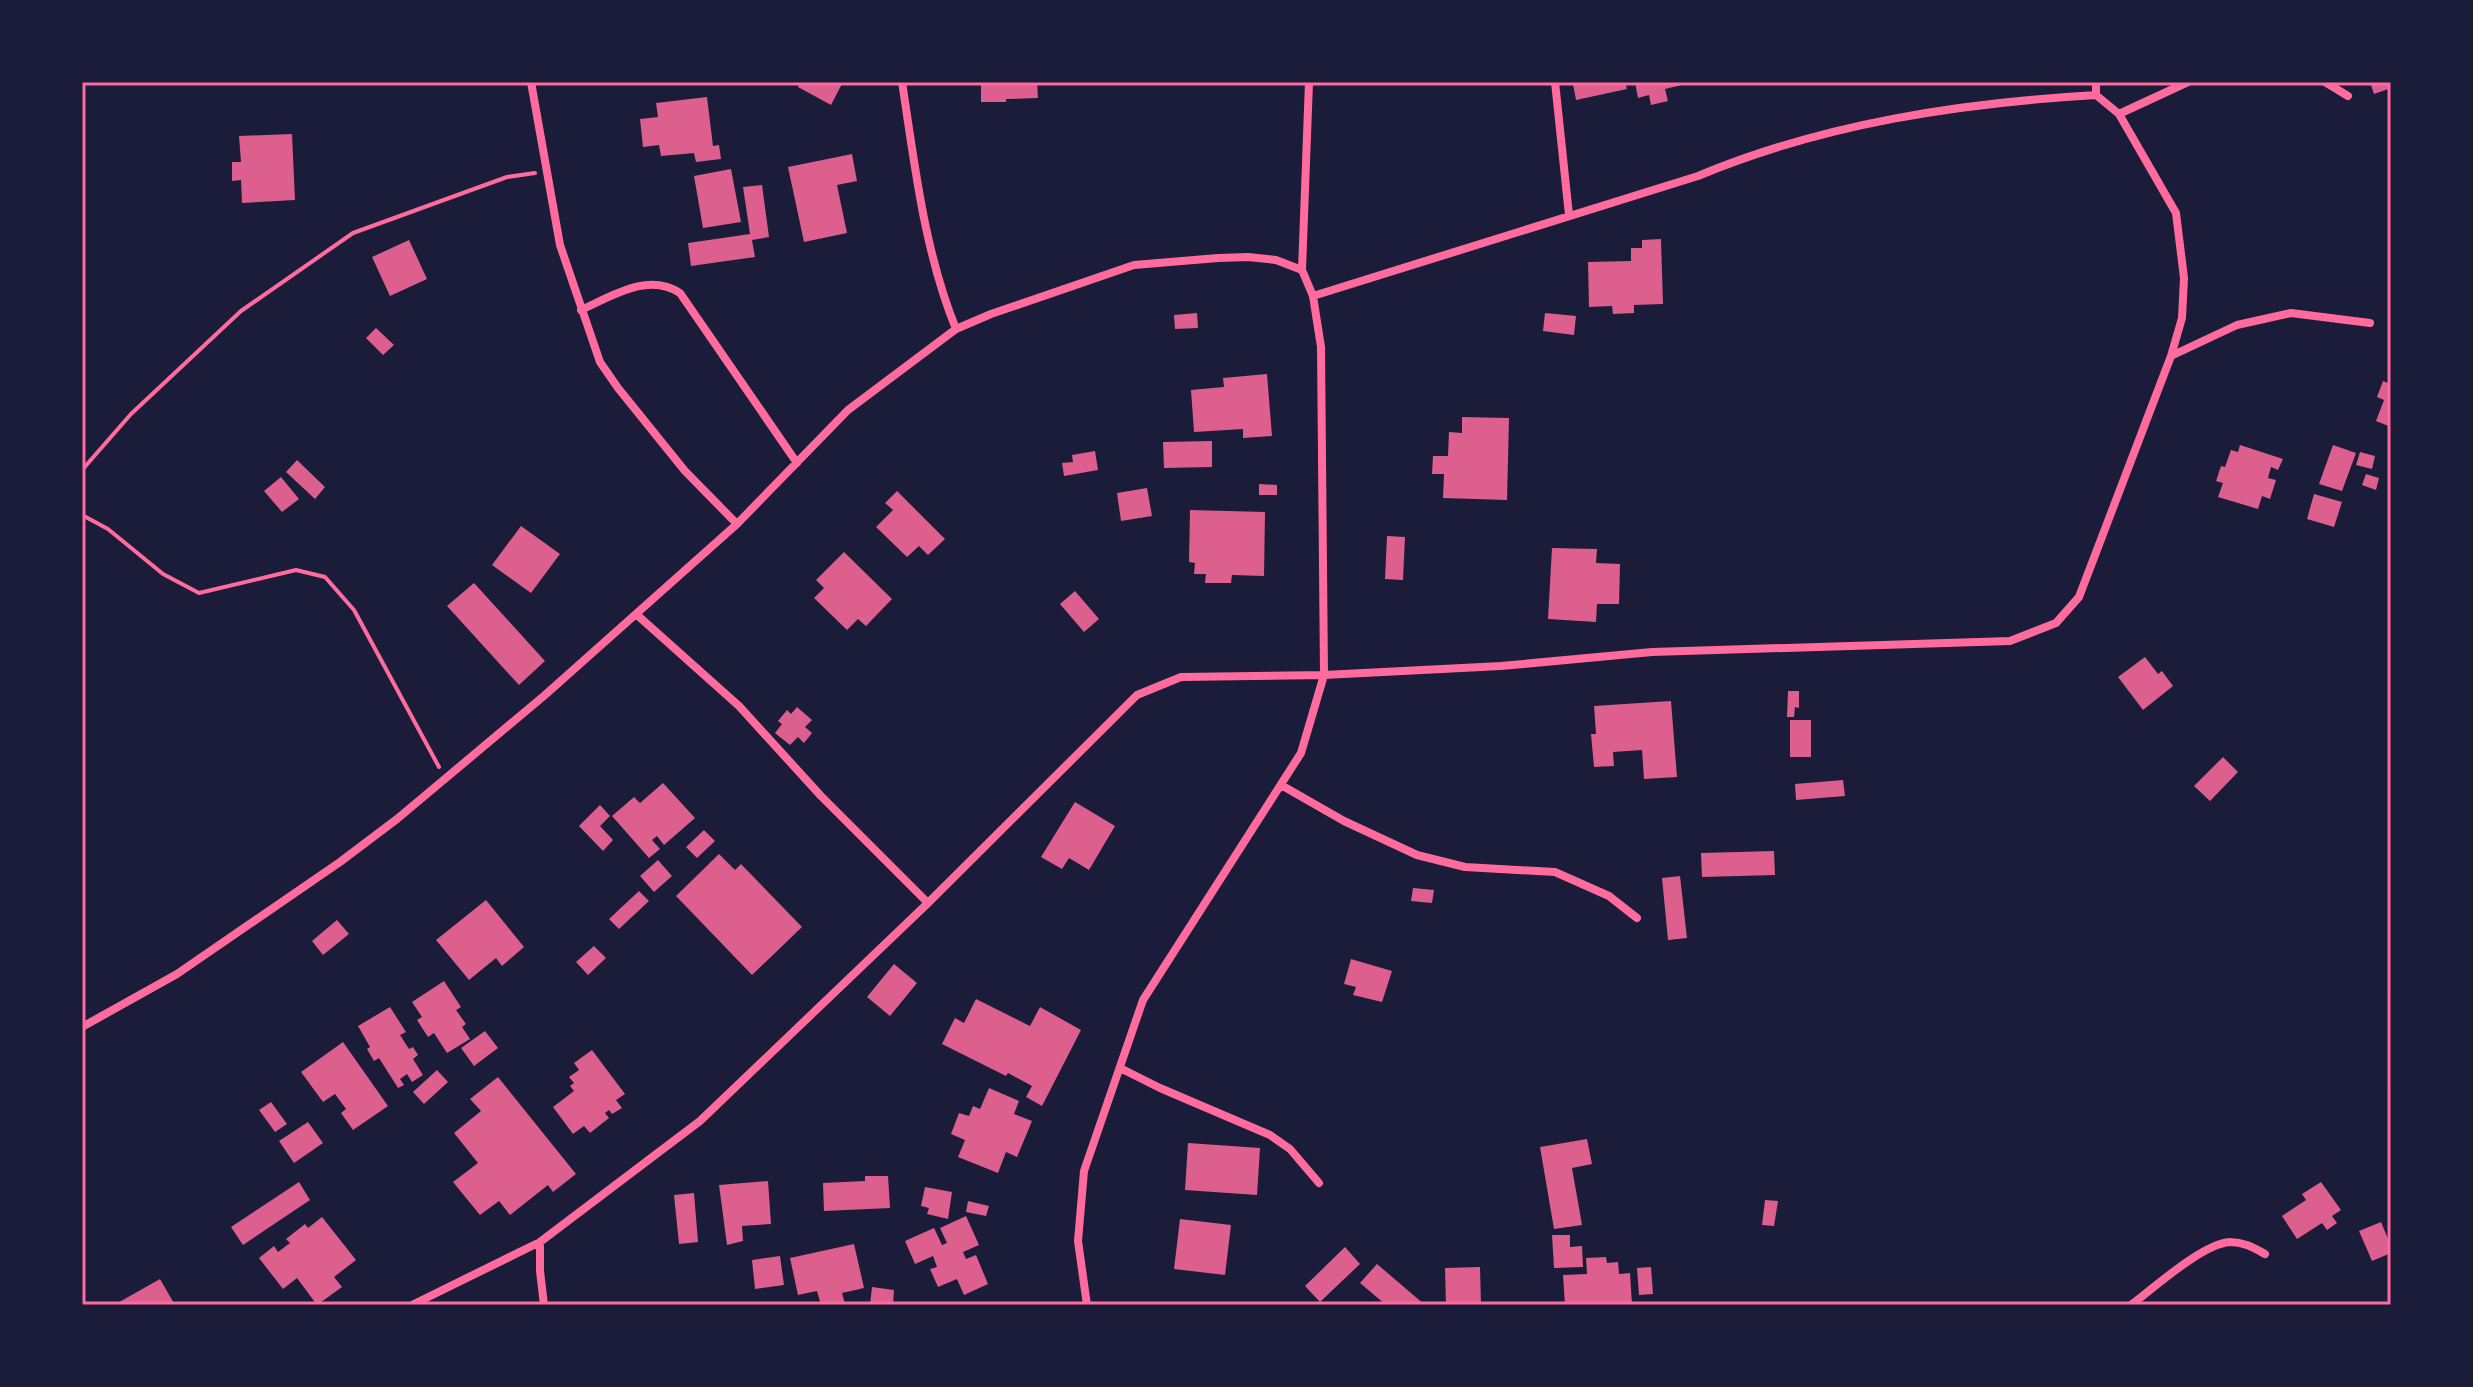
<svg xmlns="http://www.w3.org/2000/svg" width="2473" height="1387" viewBox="0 0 2473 1387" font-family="'DM Sans',sans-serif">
<rect width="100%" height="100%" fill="#1b1b3a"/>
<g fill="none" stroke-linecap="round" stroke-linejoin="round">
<!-- stream -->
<path stroke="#12122b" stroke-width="7" d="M 2391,994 L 2391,1088"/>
</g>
<!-- building -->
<path fill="#dd5f8e" d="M 800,82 L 843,82 L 831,105 L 798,87 Z
M 981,82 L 1037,82 L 1038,98 L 1006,99 L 1006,102 L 981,102 Z
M 1584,82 L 1625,82 L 1627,89 L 1576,100 L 1573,84 Z
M 1635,82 L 1690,82 L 1690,83 L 1665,89 L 1668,101 L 1651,105 L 1649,95 L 1638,98 Z
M 2370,82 L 2391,82 L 2391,88 L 2374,94 Z
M 707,97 L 713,146 L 719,145 L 721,159 L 696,162 L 694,153 L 661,156 L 659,145 L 643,147 L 640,119 L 658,117 L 656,103 Z
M 292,134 L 295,200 L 242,203 L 241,180 L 232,181 L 232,162 L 241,162 L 239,136 Z
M 852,154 L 857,181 L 837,185 L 847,233 L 804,242 L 788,167 Z
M 731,169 L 741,222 L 703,228 L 694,176 Z
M 762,185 L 769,237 L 752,240 L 755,257 L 691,266 L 688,243 L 750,234 L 743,187 Z
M 1661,239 L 1663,304 L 1634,305 L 1634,313 L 1613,314 L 1612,306 L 1589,307 L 1588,262 L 1631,261 L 1631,248 L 1642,248 L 1642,240 Z
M 409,240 L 427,279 L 390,296 L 372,257 Z
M 1197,313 L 1198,328 L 1175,329 L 1174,315 Z
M 1545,313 L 1576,316 L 1574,335 L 1543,331 Z
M 376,328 L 394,345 L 383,355 L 366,338 Z
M 1267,374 L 1272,436 L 1243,438 L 1243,429 L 1194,432 L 1191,390 L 1224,387 L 1223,378 Z
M 2383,381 L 2391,384 L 2391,427 L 2376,421 L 2384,400 L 2377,397 Z
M 1462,417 L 1509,418 L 1507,500 L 1443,498 L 1444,474 L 1432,474 L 1433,456 L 1448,456 L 1449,432 L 1462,433 Z
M 1212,441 L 1212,467 L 1164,468 L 1163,442 Z
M 2240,445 L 2283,459 L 2278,470 L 2271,467 L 2268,478 L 2276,480 L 2270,499 L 2262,496 L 2258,509 L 2218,497 L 2223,483 L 2216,481 L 2221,466 L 2225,467 L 2231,450 L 2238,452 Z
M 2333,445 L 2356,453 L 2342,491 L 2319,484 Z
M 1095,451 L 1098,470 L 1064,476 L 1062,463 L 1073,462 L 1072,455 Z
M 2360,452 L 2375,456 L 2372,469 L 2356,465 Z
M 297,460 L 325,487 L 315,499 L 286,472 Z
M 2366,474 L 2379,478 L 2376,490 L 2362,485 Z
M 281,477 L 299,499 L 282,512 L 264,491 Z
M 1259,484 L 1277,485 L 1277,495 L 1259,495 Z
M 1147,488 L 1152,516 L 1121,521 L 1117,493 Z
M 897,491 L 945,539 L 928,555 L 919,546 L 907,557 L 876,527 L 893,510 L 885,503 Z
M 2314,494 L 2342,502 L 2334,527 L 2307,519 Z
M 1190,510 L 1265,512 L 1264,576 L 1232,575 L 1231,583 L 1205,583 L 1206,574 L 1194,574 L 1195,563 L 1189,562 Z
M 521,526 L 560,554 L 531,593 L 492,565 Z
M 1387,536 L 1405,537 L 1403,580 L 1385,579 Z
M 1552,548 L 1597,549 L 1596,563 L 1620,564 L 1619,604 L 1597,604 L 1596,622 L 1548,619 Z
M 844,552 L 892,599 L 866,626 L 858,619 L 847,630 L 814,598 L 824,588 L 816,580 Z
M 474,583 L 545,661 L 519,685 L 447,606 Z
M 1075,591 L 1099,619 L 1084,632 L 1060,604 Z
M 2145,657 L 2158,674 L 2162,671 L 2173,686 L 2143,710 L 2118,677 Z
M 1788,691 L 1799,691 L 1799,708 L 1795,707 L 1794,717 L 1787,717 Z
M 1671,701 L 1677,777 L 1644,779 L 1642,750 L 1613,752 L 1614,766 L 1594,767 L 1591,734 L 1596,734 L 1594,706 Z
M 797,707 L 812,720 L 805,727 L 812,733 L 804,743 L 798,737 L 790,745 L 775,733 L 782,724 L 778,721 L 787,710 L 791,714 Z
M 1790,720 L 1811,720 L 1811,757 L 1790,757 Z
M 2223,757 L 2238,772 L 2210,801 L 2194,786 Z
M 1843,780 L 1845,796 L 1796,800 L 1795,784 Z
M 663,783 L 695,818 L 664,845 L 657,836 L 652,840 L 660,849 L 649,858 L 612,816 L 634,797 L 640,803 Z
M 1075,802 L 1115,826 L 1089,870 L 1069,858 L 1062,869 L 1041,857 Z
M 600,805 L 610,816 L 600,826 L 613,840 L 603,851 L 579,826 Z
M 704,830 L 715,841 L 697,858 L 686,847 Z
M 1774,851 L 1775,875 L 1702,877 L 1701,853 Z
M 719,854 L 735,870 L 741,864 L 802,927 L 752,975 L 676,896 Z
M 658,860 L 672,876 L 654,892 L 640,876 Z
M 1680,876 L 1687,938 L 1668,940 L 1662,878 Z
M 1413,888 L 1434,890 L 1432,903 L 1411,901 Z
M 639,891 L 649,901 L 619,929 L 609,919 Z
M 486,900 L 524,947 L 502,966 L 496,958 L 469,980 L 436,940 Z
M 337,920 L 349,934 L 323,955 L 312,941 Z
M 594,946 L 606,958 L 588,975 L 576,962 Z
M 1351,959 L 1392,971 L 1382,1002 L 1353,995 L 1356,987 L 1344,984 Z
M 894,964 L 917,983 L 890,1016 L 867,997 Z
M 444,981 L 461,1007 L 456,1010 L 466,1024 L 462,1027 L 470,1039 L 447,1053 L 434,1033 L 428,1037 L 417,1020 L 422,1017 L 412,1002 Z
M 976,999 L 1030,1026 L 1040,1007 L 1081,1030 L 1042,1106 L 1026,1097 L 1032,1086 L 1008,1073 L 1006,1076 L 942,1044 L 955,1018 L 964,1023 Z
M 390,1007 L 406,1032 L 400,1035 L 409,1049 L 413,1047 L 418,1055 L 413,1059 L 423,1075 L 412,1082 L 407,1074 L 400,1079 L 404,1085 L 398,1088 L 379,1058 L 374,1061 L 367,1049 L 370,1047 L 358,1026 Z
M 485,1031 L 498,1048 L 474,1066 L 461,1048 Z
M 343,1042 L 388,1106 L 353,1130 L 341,1113 L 346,1109 L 335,1094 L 323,1102 L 301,1072 Z
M 592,1050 L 625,1094 L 616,1100 L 622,1108 L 612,1114 L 609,1110 L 605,1113 L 609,1118 L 590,1133 L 584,1126 L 573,1134 L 553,1107 L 574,1091 L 570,1086 L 574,1083 L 569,1077 L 579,1070 L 574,1063 Z
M 437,1070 L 448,1082 L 424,1104 L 413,1092 Z
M 498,1077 L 576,1174 L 553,1192 L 548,1185 L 510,1215 L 499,1201 L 480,1215 L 453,1182 L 478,1163 L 454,1133 L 481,1111 L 470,1099 Z
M 989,1088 L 1019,1101 L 1014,1114 L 1032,1121 L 1017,1157 L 1006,1152 L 998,1173 L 958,1157 L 965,1140 L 951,1134 L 959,1113 L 969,1116 L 973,1106 L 980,1109 Z
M 271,1102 L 287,1124 L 275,1132 L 259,1110 Z
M 308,1122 L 323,1143 L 294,1163 L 279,1141 Z
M 1587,1139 L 1592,1164 L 1572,1168 L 1582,1225 L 1554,1229 L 1540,1147 Z
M 1188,1143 L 1260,1148 L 1257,1195 L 1185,1190 Z
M 865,1176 L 888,1176 L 890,1208 L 824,1211 L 823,1183 L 865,1181 Z
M 768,1181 L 771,1224 L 742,1226 L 743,1241 L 727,1245 L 719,1185 Z
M 299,1182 L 310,1200 L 243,1245 L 231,1227 Z
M 2321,1182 L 2341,1210 L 2332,1216 L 2337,1223 L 2327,1230 L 2322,1223 L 2297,1239 L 2282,1216 L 2306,1200 L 2302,1194 Z
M 925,1187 L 952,1192 L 948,1219 L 927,1214 L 929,1208 L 921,1206 Z
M 694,1193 L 698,1242 L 679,1244 L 674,1195 Z
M 1765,1200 L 1778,1201 L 1774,1226 L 1762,1225 Z
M 968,1201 L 989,1206 L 986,1216 L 966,1212 Z
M 966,1216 L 979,1245 L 963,1252 L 966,1259 L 976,1255 L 988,1284 L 964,1295 L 957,1279 L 938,1287 L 930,1269 L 937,1267 L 933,1256 L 915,1264 L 905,1241 L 934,1228 L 942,1245 L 947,1243 L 940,1228 Z
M 322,1217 L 356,1260 L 334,1277 L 342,1287 L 317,1305 L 297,1278 L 283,1289 L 259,1258 L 274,1246 L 278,1252 L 290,1243 L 286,1239 L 305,1224 L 308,1228 Z
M 1180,1219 L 1231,1225 L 1225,1275 L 1174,1269 Z
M 2381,1222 L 2391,1246 L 2391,1253 L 2372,1261 L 2359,1231 Z
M 1552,1235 L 1570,1235 L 1570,1247 L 1582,1246 L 1583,1267 L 1554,1268 Z
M 854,1244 L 864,1288 L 842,1293 L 845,1304 L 838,1305 L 821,1305 L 817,1291 L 798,1295 L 790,1258 Z
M 1345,1247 L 1360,1264 L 1320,1302 L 1305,1286 Z
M 780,1256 L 784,1285 L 755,1289 L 752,1260 Z
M 1606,1257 L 1607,1263 L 1618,1262 L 1619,1274 L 1630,1273 L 1632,1305 L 1565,1305 L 1563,1275 L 1587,1274 L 1586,1258 Z
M 1377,1264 L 1425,1305 L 1386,1305 L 1360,1283 Z
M 1480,1267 L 1481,1305 L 1446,1305 L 1445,1268 Z
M 1651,1267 L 1653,1294 L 1639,1295 L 1637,1268 Z
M 160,1279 L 175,1305 L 114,1305 Z
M 872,1287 L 894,1290 L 893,1305 L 870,1305 Z"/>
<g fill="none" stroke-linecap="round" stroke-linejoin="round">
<!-- path -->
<path stroke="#ff6b9d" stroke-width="4" d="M 82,470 L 131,414 L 241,311 L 353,233 L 507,177 L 535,173
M 82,515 L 108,529 L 163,574 L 199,593 L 296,570 L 325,577 L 354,610 L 439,767"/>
<!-- minor -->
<path stroke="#ff6b9d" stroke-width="8" d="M 531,82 L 560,245 L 600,362 L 618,388 L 685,471 L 737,524
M 902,82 C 915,166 924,250 956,329
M 1555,82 L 1569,215
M 2096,82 L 2096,95
M 2325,82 L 2348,96
M 2119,114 L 2188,82
M 1302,270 L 1309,82
M 581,310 C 612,296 648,272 680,293 L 797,463
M 2171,356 L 2237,325 L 2291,313 L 2370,323
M 636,614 L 739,706 L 821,796 L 928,903
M 1281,785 L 1344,821 L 1417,855 L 1465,867 L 1555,872 L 1609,896 L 1637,918
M 82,1027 L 177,974 L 340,862 L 397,819 L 545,695 L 737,524 L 848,410 L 956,329 L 991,314 L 1134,265 L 1218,258 L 1248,257 L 1276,260 L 1302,270 L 1313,296 L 1321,347 L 1324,675 L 1301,753 L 1143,1000 L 1084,1171 L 1078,1241 L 1087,1305
M 1120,1068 L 1160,1088 L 1270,1135 L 1290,1149 L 1319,1183
M 540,1242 L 540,1271 L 544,1305
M 412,1305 L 540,1242 L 700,1121 L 928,903 L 1137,695 L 1181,677 L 1324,675 L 1501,666 L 1652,652 L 2010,641 L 2056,623 L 2079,597 L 2171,356 L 2182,318 L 2184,278 L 2176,213 L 2119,114 L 2096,95 C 1961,103 1825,123 1698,176 L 1313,296
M 2131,1305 C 2155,1287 2202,1244 2230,1242 C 2244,1242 2254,1248 2265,1254"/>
</g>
<!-- border -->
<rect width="2473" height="1387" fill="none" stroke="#1b1b3a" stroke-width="168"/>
<rect x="84" y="84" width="2305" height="1219" fill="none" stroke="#ff6b9d" stroke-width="3"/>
</svg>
